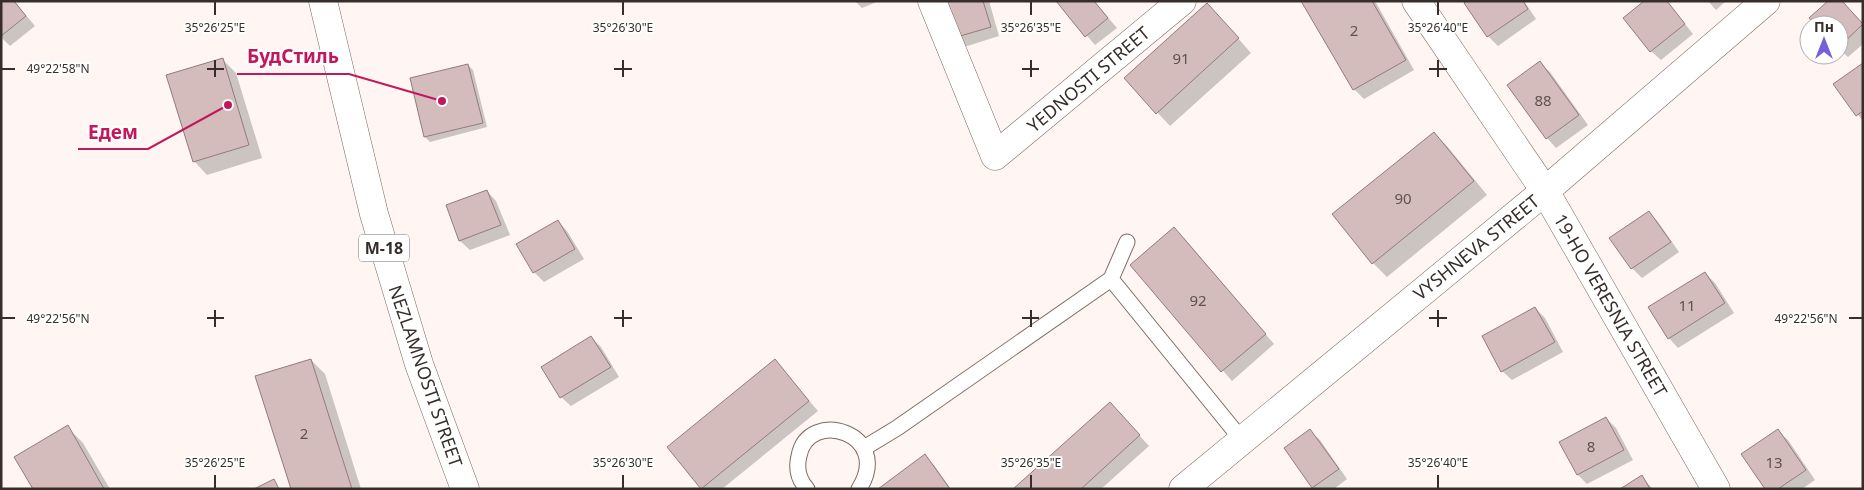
<svg xmlns="http://www.w3.org/2000/svg" width="1864" height="490" viewBox="0 0 1864 490" font-family="'Noto Sans',sans-serif">
<rect width="100%" height="100%" fill="#fff5f2"/>
<!-- shadow -->
<path fill="#0003" d="M 1,1 L 14,1 L 35,26 L 10,46 L 1,37 Z
M 855,1 L 879,1 L 862,8 Z
M 941,1 L 989,1 L 999,36 L 961,48 Z
M 1057,1 L 1094,1 L 1117,28 L 1095,45 Z
M 1303,1 L 1375,1 L 1414,70 L 1364,99 L 1354,89 Z
M 1469,1 L 1524,1 L 1536,19 L 1498,46 L 1488,36 L 1466,4 Z
M 1667,1 L 1693,34 L 1661,60 L 1651,51 Z
M 1708,1 L 1726,1 L 1716,10 Z
M 1840,1 L 1863,25 L 1863,44 L 1848,57 L 1839,49 L 1839,25 L 1817,25 Z
M 1220,18 L 1251,53 L 1170,126 L 1126,79 Z
M 222,59 L 236,73 L 262,158 L 207,175 L 194,161 Z
M 1540,63 L 1550,72 L 1588,125 L 1556,148 L 1547,138 Z
M 1863,64 L 1863,121 L 1834,85 Z
M 468,65 L 473,70 L 487,127 L 430,142 L 425,137 L 411,79 Z
M 1434,133 L 1447,146 L 1487,195 L 1387,277 L 1373,263 L 1333,214 Z
M 487,191 L 496,201 L 510,235 L 470,250 L 460,241 Z
M 1649,212 L 1658,222 L 1679,252 L 1642,278 L 1632,268 L 1611,238 Z
M 558,221 L 567,231 L 584,259 L 544,282 L 534,272 L 518,244 Z
M 1184,238 L 1274,344 L 1232,381 L 1131,265 Z
M 1705,273 L 1715,283 L 1734,313 L 1678,348 L 1669,338 Z
M 1535,308 L 1545,318 L 1563,352 L 1512,380 L 1502,371 Z
M 591,337 L 601,347 L 619,377 L 571,406 L 561,397 Z
M 311,360 L 325,374 L 361,489 L 292,489 Z
M 775,361 L 818,411 L 722,489 L 703,489 L 669,447 Z
M 1119,413 L 1149,446 L 1101,489 L 1015,489 Z
M 1606,418 L 1616,428 L 1633,460 L 1587,484 L 1578,475 Z
M 67,427 L 83,443 L 110,489 L 34,489 Z
M 1310,431 L 1320,440 L 1347,479 L 1334,489 L 1315,489 L 1313,487 Z
M 1778,431 L 1788,440 L 1815,480 L 1802,489 L 1767,489 Z
M 924,456 L 934,465 L 951,489 L 880,489 Z
M 1642,477 L 1653,489 L 1622,489 Z"/>
<!-- building -->
<path fill="#d5bcbc" stroke="#927b7b" d="M 1,1 L 14,1 L 26,16 L 1,36 Z
M 939,1 L 983,1 L 991,27 L 950,39 Z
M 1056,1 L 1094,1 L 1108,18 L 1085,37 Z
M 1301,1 L 1372,1 L 1406,60 L 1353,90 Z
M 1467,1 L 1523,1 L 1528,9 L 1487,37 L 1464,3 Z
M 1644,1 L 1667,1 L 1685,24 L 1650,52 L 1623,18 Z
M 1828,1 L 1842,1 L 1863,24 L 1839,47 L 1839,25 L 1815,25 L 1809,18 Z
M 1207,3 L 1239,38 L 1156,114 L 1124,78 Z
M 223,58 L 249,145 L 193,162 L 166,75 Z
M 1540,61 L 1579,115 L 1546,139 L 1507,85 Z
M 1863,63 L 1863,111 L 1856,116 L 1833,84 Z
M 468,64 L 483,123 L 424,137 L 410,78 Z
M 1434,132 L 1474,181 L 1372,264 L 1332,214 Z
M 487,190 L 501,225 L 459,241 L 446,205 Z
M 1649,211 L 1671,242 L 1631,269 L 1609,238 Z
M 558,220 L 575,249 L 533,273 L 516,244 Z
M 1174,227 L 1266,334 L 1221,372 L 1130,265 Z
M 1705,272 L 1725,303 L 1668,339 L 1648,307 Z
M 1535,307 L 1555,342 L 1501,372 L 1482,336 Z
M 591,336 L 611,367 L 560,398 L 541,367 Z
M 311,359 L 352,489 L 291,489 L 255,376 Z
M 775,359 L 809,401 L 701,489 L 667,447 Z
M 1110,402 L 1140,435 L 1081,489 L 1013,489 Z
M 1606,417 L 1624,450 L 1577,475 L 1559,442 Z
M 68,425 L 104,489 L 33,489 L 14,457 Z
M 1310,429 L 1339,469 L 1312,488 L 1284,448 Z
M 1778,429 L 1806,470 L 1778,489 L 1765,489 L 1741,454 Z
M 925,454 L 950,489 L 878,489 Z
M 1642,475 L 1650,489 L 1620,489 Z
M 274,479 L 279,489 L 254,489 Z"/>
<g fill="none" stroke-linecap="round" stroke-linejoin="round">
<!-- service casing -->
<g stroke="#7e6a62" stroke-width="17">
<path id="service" d="M 1111,279 L 1242,440
M 864,448 L 897,428 L 1111,279 L 1127,242
M 807,489 C 798,479 796,468 799,456 C 808,407 894,433 859,489"/>
</g>
<!-- minor casing -->
<g stroke="#7e6a62" stroke-width="29">
<path id="minor" d="M 932,1 L 995,156 L 1182,1
M 1416,1 L 1545,191 L 1716,489
M 1183,489 L 1545,191 L 1766,1"/>
</g>
<!-- trunk casing -->
<g stroke="#7e6a62" stroke-width="29">
<path id="trunk" d="M 323,1 L 374,214 L 419,364 L 465,489"/>
</g>
<!-- service -->
<use href="#service" stroke="#fff" stroke-width="15"/>
<!-- minor -->
<use href="#minor" stroke="#fff" stroke-width="28"/>
<!-- trunk -->
<use href="#trunk" stroke="#fff" stroke-width="28"/>
</g>
<!-- ticks -->
<path fill="none" stroke="#372e2b" stroke-width="2" d="M 215,2 L 215,15M 623,2 L 623,15M 1031,2 L 1031,15M 1438,2 L 1438,15M 215,60 L 215,77M 623,60 L 623,77M 1031,60 L 1031,77M 1438,60 L 1438,77M 2,69 L 15,69M 207,69 L 224,69M 614,69 L 632,69M 1022,69 L 1039,69M 1429,69 L 1447,69M 215,310 L 215,327M 623,310 L 623,327M 1031,310 L 1031,327M 1438,310 L 1438,327M 2,318 L 15,318M 207,318 L 224,318M 614,318 L 632,318M 1022,318 L 1039,318M 1429,318 L 1447,318M 1849,318 L 1862,318M 215,475 L 215,488M 623,475 L 623,488M 1031,475 L 1031,488M 1438,475 L 1438,488"/>
<g text-anchor="middle" dominant-baseline="central" stroke-width="4" stroke-linejoin="round" paint-order="stroke">
<!-- number labels -->
<g font-size="15" fill="#5e524f">
<text x="1354" y="30">2</text>
<text x="1181" y="58">91</text>
<text x="1543" y="100">88</text>
<text x="1403" y="198">90</text>
<text x="1198" y="300">92</text>
<text x="1687" y="305">11</text>
<text x="304" y="433">2</text>
<text x="1591" y="446">8</text>
<text x="1774" y="462">13</text>
</g>
<!-- shield labels -->
<rect fill="#fff" stroke="#736d6b" stroke-width="1" x="359" y="234.5" width="50" height="27" rx="4"/>
<g font-size="16" font-weight="bold" fill="#372e2b">
<text x="384" y="248">М-18</text>
</g>
<!-- street labels -->
<g font-size="18" fill="#372e2b" stroke="#fff">
<text transform="translate(1088 79) rotate(-40)">YEDNOSTI STREET</text>
<text transform="translate(1476 247) rotate(-39)">VYSHNEVA STREET</text>
<text transform="translate(1611 305) rotate(60)">19-HO VERESNIA STREET</text>
<text transform="translate(426 376) rotate(71)">NEZLAMNOSTI STREET</text>
</g>
</g>
<g font-size="12" text-anchor="middle" fill="#372e2b" stroke="#fff" stroke-width="4" stroke-linejoin="round" paint-order="stroke">
<text x="215" y="32">35°26'25"E</text>
<text x="623" y="32">35°26'30"E</text>
<text x="1031" y="32">35°26'35"E</text>
<text x="1438" y="32">35°26'40"E</text>
<text x="58" y="73">49°22'58"N</text>
<text x="58" y="323">49°22'56"N</text>
<text x="1806" y="323">49°22'56"N</text>
<text x="215" y="467">35°26'25"E</text>
<text x="623" y="467">35°26'30"E</text>
<text x="1031" y="467">35°26'35"E</text>
<text x="1438" y="467">35°26'40"E</text>
</g>
<!-- callouts -->
<path fill="none" stroke="#c2185b" stroke-width="2" d="M442 101L349 74H237M228 105L148 149H78"/>
<g fill="#c2185b" stroke="#fff" stroke-width="2">
<circle cx="442" cy="101" r="5"/>
<circle cx="228" cy="105" r="5"/>
</g>
<g font-size="19" text-anchor="middle" font-weight="bold" fill="#c2185b" stroke="#fff" stroke-width="4" stroke-linejoin="round" paint-order="stroke">
<text x="293" y="63">БудСтиль</text>
<text x="113" y="139">Едем</text>
</g>
<!-- border -->
<rect width="1864" height="490" fill="none" stroke="#372e2b" stroke-width="5"/>
<!-- north arrow -->
<g transform="translate(1824 40)"><circle r="24" fill="#ffffff" stroke="#afabaa"/>
<path d="M0-4L9 19L0 12L-9 19Z" fill="#785fda"/>
<text y="-8" font-size="14" font-weight="bold" text-anchor="middle" fill="#372e2b">Пн</text>
</g>
</svg>
